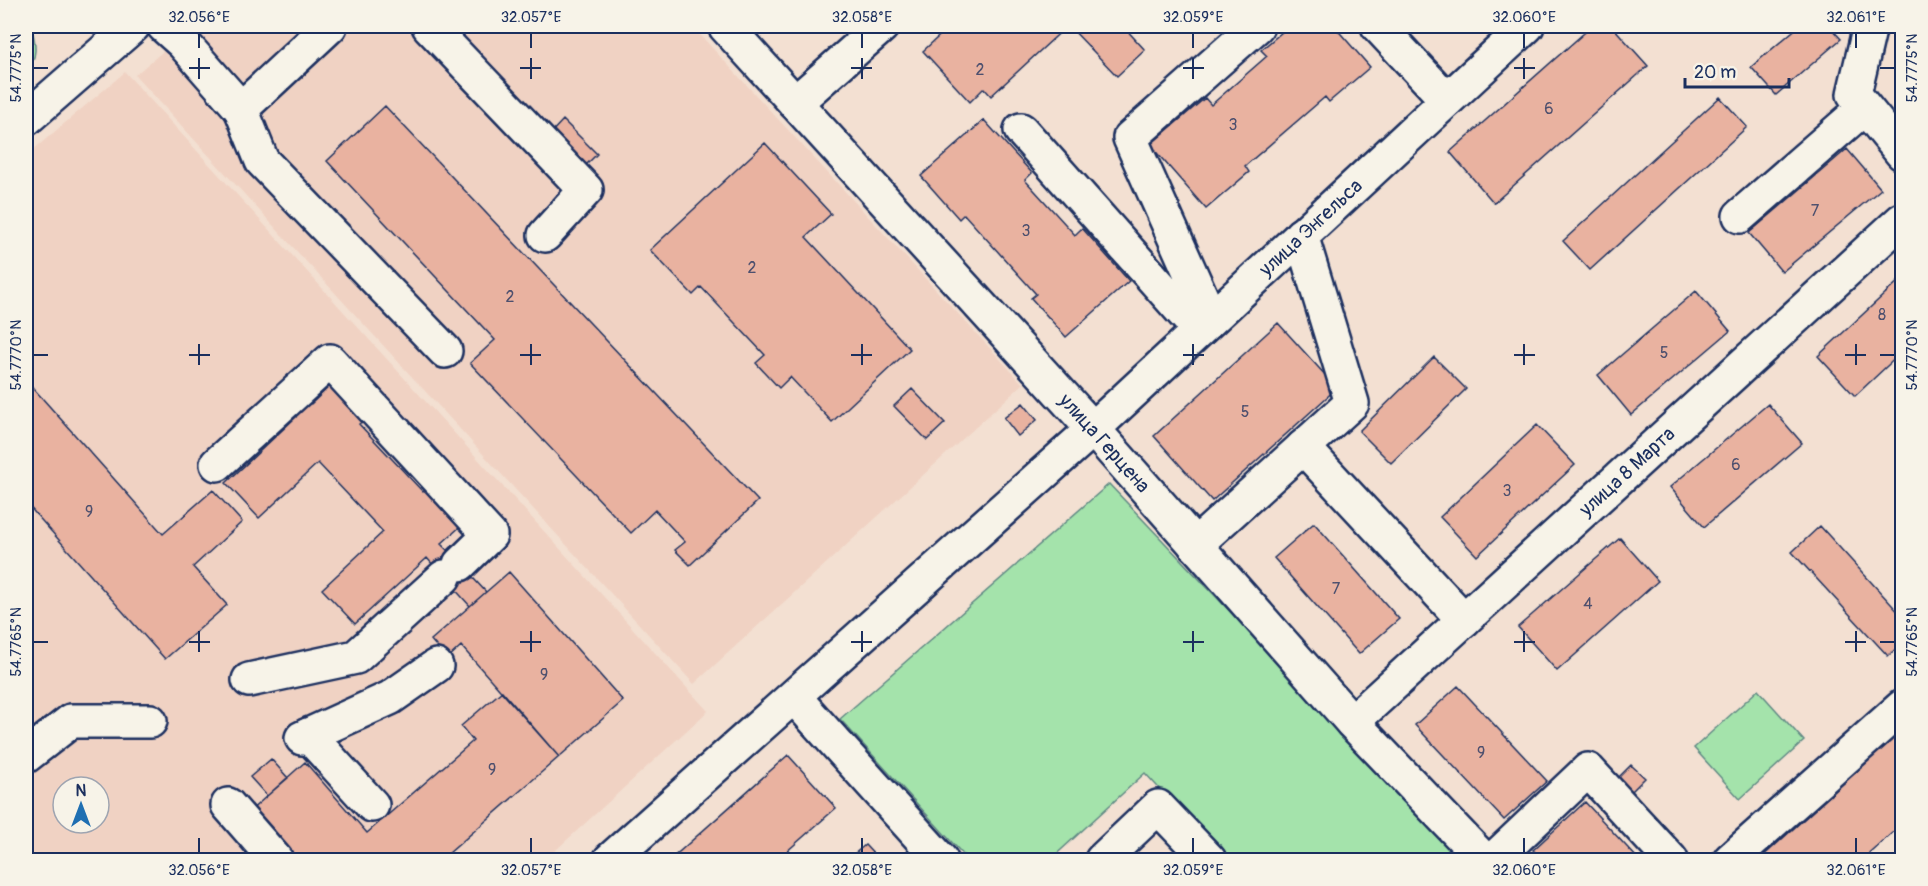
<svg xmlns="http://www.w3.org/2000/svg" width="1928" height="886" viewBox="0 0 1928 886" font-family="Pangolin,sans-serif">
<rect width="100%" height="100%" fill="#f3e0d2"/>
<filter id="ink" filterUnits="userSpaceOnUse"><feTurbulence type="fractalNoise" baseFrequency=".0167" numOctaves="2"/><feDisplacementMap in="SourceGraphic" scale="12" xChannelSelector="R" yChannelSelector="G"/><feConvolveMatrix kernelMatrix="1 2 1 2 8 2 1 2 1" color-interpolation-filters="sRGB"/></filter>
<g filter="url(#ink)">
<!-- built -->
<path fill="#f0d2c3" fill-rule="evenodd" d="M 193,26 L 692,26 L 1023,384 L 694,684 L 135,75 Z
M 125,72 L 708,711 L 545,860 L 26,860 L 26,156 ZM 63,787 L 99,787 L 99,823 L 63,823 Z"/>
<!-- green -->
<path fill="#a4e3ab" stroke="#608984" stroke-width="1.5" d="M 26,26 L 35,26 L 32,29 C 36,44 38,59 26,70 Z
M 1109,484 L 1466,860 L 1225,860 L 1145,773 L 1050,860 L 968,860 L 840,719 Z
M 1758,690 L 1804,741 L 1740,799 L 1694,748 Z"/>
<!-- building -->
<path fill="#e9b2a0" stroke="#1b2f5e" stroke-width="1.5" d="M 950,26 L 1067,26 L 991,96 L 984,88 L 970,102 L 923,51 Z
M 1069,26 L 1123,26 L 1145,50 L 1117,76 Z
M 1289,26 L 1334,26 L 1370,67 L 1329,102 L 1325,97 L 1245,166 L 1249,172 L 1206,209 L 1150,145 L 1205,98 L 1211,105 L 1267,56 L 1261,50 Z
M 1592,26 L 1612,26 L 1648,66 L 1494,203 L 1450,152 Z
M 1799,26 L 1829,26 L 1841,39 L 1776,95 L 1751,67 Z
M 1720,97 L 1747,127 L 1590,270 L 1563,241 Z
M 385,106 L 758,501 L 690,565 L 675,550 L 685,542 L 655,510 L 631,533 L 470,363 L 495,340 L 327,161 Z
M 563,120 L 597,154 L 582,169 L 549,135 Z
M 984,120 L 1032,173 L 1025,180 L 1075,235 L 1082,228 L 1129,281 L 1066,337 L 1031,298 L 1036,294 L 964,214 L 959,219 L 921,176 Z
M 765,143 L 831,214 L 806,237 L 910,349 L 832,422 L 790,377 L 779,388 L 756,363 L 765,355 L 701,287 L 693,295 L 650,250 Z
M 1847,149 L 1881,189 L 1782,272 L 1749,233 Z
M 1902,278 L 1902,352 L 1855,396 L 1818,356 Z
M 1696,291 L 1730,331 L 1631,415 L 1598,375 Z
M 1278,323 L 1337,388 L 1212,501 L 1154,436 Z
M 1434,357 L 1466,389 L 1391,463 L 1359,431 Z
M 26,380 L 163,534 L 213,490 L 242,522 L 193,567 L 227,605 L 165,659 L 26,503 Z
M 331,385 L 364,420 L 359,424 L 423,492 L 427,488 L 462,525 L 441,544 L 449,552 L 434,566 L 427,558 L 355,624 L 322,589 L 383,532 L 318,463 L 259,518 L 226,483 L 296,417 L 290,411 L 305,397 L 311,404 Z
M 912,389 L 945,423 L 927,440 L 894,406 Z
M 1023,403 L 1037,420 L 1018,436 L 1004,418 Z
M 1768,404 L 1802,443 L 1704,527 L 1670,487 Z
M 1537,425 L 1575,465 L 1477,556 L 1440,517 Z
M 1314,523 L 1399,619 L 1359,654 L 1274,558 Z
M 1820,526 L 1902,616 L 1902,643 L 1888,656 L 1792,552 Z
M 1620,538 L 1658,581 L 1557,671 L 1518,627 Z
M 449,552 L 486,592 L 470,606 L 434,566 Z
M 509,572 L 623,701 L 559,757 L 461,646 L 447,659 L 431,640 Z
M 1458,686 L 1547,781 L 1504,820 L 1415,725 Z
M 502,691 L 559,757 L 441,860 L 292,860 L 249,812 L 305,762 L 367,833 L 473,741 L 461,726 Z
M 1902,730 L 1902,824 L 1862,860 L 1759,860 Z
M 788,755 L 836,808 L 777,860 L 670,860 Z
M 271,759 L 288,778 L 267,796 L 250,777 Z
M 1631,765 L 1645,778 L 1630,793 L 1616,780 Z
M 1585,802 L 1639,860 L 1543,860 L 1533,850 Z
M 865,845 L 879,860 L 847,860 Z"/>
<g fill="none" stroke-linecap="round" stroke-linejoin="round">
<!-- minor casing -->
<g stroke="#1b2f5e" stroke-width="38">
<g id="minor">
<path d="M 164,26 L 183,43 L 241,109"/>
<path d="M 330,26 L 241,109 L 262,161 L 445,351"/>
<path d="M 429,26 L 586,190 L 545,235"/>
<path id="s1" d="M 725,26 L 1093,429 L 1352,722 L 1484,860"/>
<path d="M 1378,26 L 1447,100"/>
<path d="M 1870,26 L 1854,94 L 1902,153"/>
<path d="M 795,103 L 882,26"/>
<path d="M 26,119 L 133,26"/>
<path d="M 1021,130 L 1199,330"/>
<path d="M 1740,216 L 1864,108"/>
<path d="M 1211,319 L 1130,138 L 1257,26"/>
<path d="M 1303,447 L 1464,620"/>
<path d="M 217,464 L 330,361 L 490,535 L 460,564"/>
<path d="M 1195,545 L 1352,403 L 1301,235"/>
<path d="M 249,680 L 356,657 L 444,577"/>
<path d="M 794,697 L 941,860"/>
<path id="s2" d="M 1352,722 L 1902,220"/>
<path d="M 308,735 L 372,805"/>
<path d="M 302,738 L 390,698 L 436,666"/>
<path d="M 26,756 L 71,721 L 150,721"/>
<path d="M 228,805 L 276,860"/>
<path id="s3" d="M 610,860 L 1093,429 L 1527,26"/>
<path d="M 1102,860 L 1158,807 L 1209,860"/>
<path d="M 1493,860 L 1588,770 L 1671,860"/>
<path d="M 1730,860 L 1902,707"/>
</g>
</g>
<!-- minor -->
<use href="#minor" stroke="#f7f3e8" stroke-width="33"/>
</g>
</g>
<!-- ticks -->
<path fill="none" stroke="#1b2f5e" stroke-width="2" d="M 199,33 L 199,48M 531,33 L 531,48M 862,33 L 862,48M 1193,33 L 1193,48M 1524,33 L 1524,48M 1856,33 L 1856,48M 199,58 L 199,79M 531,58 L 531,79M 862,58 L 862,79M 1193,58 L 1193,79M 1524,58 L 1524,79M 33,68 L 48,68M 189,68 L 210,68M 520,68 L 541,68M 851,68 L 872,68M 1183,68 L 1204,68M 1514,68 L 1535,68M 1880,68 L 1895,68M 199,344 L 199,365M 531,344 L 531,365M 862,344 L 862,365M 1193,344 L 1193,365M 1524,344 L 1524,365M 1856,344 L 1856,365M 33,355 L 48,355M 189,355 L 210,355M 520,355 L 541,355M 851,355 L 872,355M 1183,355 L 1204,355M 1514,355 L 1535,355M 1845,355 L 1866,355M 1880,355 L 1895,355M 199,631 L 199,652M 531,631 L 531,652M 862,631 L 862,652M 1193,631 L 1193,652M 1524,631 L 1524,652M 1856,631 L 1856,652M 33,642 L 48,642M 189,642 L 210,642M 520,642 L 541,642M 851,642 L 872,642M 1183,642 L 1204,642M 1514,642 L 1535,642M 1845,642 L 1866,642M 1880,642 L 1895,642M 199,838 L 199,853M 531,838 L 531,853M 862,838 L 862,853M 1193,838 L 1193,853M 1524,838 L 1524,853M 1856,838 L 1856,853"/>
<g text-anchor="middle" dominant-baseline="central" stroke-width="5" stroke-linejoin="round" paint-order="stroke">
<!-- number labels -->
<g font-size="16" fill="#4e506e">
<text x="980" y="70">2</text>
<text x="1549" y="109">6</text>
<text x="1233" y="125">3</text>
<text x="1815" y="211">7</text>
<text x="1026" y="231">3</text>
<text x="752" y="268">2</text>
<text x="510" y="297">2</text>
<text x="1882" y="315">8</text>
<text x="1664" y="353">5</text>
<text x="1245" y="412">5</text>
<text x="1736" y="465">6</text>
<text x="1507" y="491">3</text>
<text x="89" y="512">9</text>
<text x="1336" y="589">7</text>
<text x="1588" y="604">4</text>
<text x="544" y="675">9</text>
<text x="1481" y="753">9</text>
<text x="492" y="770">9</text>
</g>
<!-- street labels -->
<g font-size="20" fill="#1b2f5e" stroke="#f7f3e8">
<text stroke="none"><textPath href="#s3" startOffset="944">улица Энгельса</textPath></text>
<text stroke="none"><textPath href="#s1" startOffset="564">улица Герцена</textPath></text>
<text stroke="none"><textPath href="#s2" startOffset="372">улица 8 Марта</textPath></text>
</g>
</g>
<!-- margin -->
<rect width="1928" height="886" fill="none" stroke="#f7f3e8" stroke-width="66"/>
<!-- north arrow -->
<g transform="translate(81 805)"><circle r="28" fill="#f7f3e8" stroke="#9fa5b1" stroke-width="1.5"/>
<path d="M0-4.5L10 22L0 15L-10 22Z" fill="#1f6fb2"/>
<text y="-9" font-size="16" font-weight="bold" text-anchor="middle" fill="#1b2f5e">N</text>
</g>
<!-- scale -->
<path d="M1685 78v9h104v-9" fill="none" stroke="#1b2f5e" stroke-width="3"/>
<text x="1694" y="78" font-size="18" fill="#1b2f5e" stroke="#f7f3e8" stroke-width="4.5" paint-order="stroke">20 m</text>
<rect x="33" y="33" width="1862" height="820" fill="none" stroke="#1b2f5e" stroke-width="2"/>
<g font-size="15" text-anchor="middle" fill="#1b2f5e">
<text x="199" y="22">32.056°E</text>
<text x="531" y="22">32.057°E</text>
<text x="862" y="22">32.058°E</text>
<text x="1193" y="22">32.059°E</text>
<text x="1524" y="22">32.060°E</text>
<text x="1856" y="22">32.061°E</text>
<text transform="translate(16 68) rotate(-90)" y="5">54.7775°N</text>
<text transform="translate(1912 68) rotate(-90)" y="5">54.7775°N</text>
<text transform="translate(16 355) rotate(-90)" y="5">54.7770°N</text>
<text transform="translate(1912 355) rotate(-90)" y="5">54.7770°N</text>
<text transform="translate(16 642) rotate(-90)" y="5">54.7765°N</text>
<text transform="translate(1912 642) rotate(-90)" y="5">54.7765°N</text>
<text x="199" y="875">32.056°E</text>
<text x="531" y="875">32.057°E</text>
<text x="862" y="875">32.058°E</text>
<text x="1193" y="875">32.059°E</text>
<text x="1524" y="875">32.060°E</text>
<text x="1856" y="875">32.061°E</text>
</g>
</svg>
